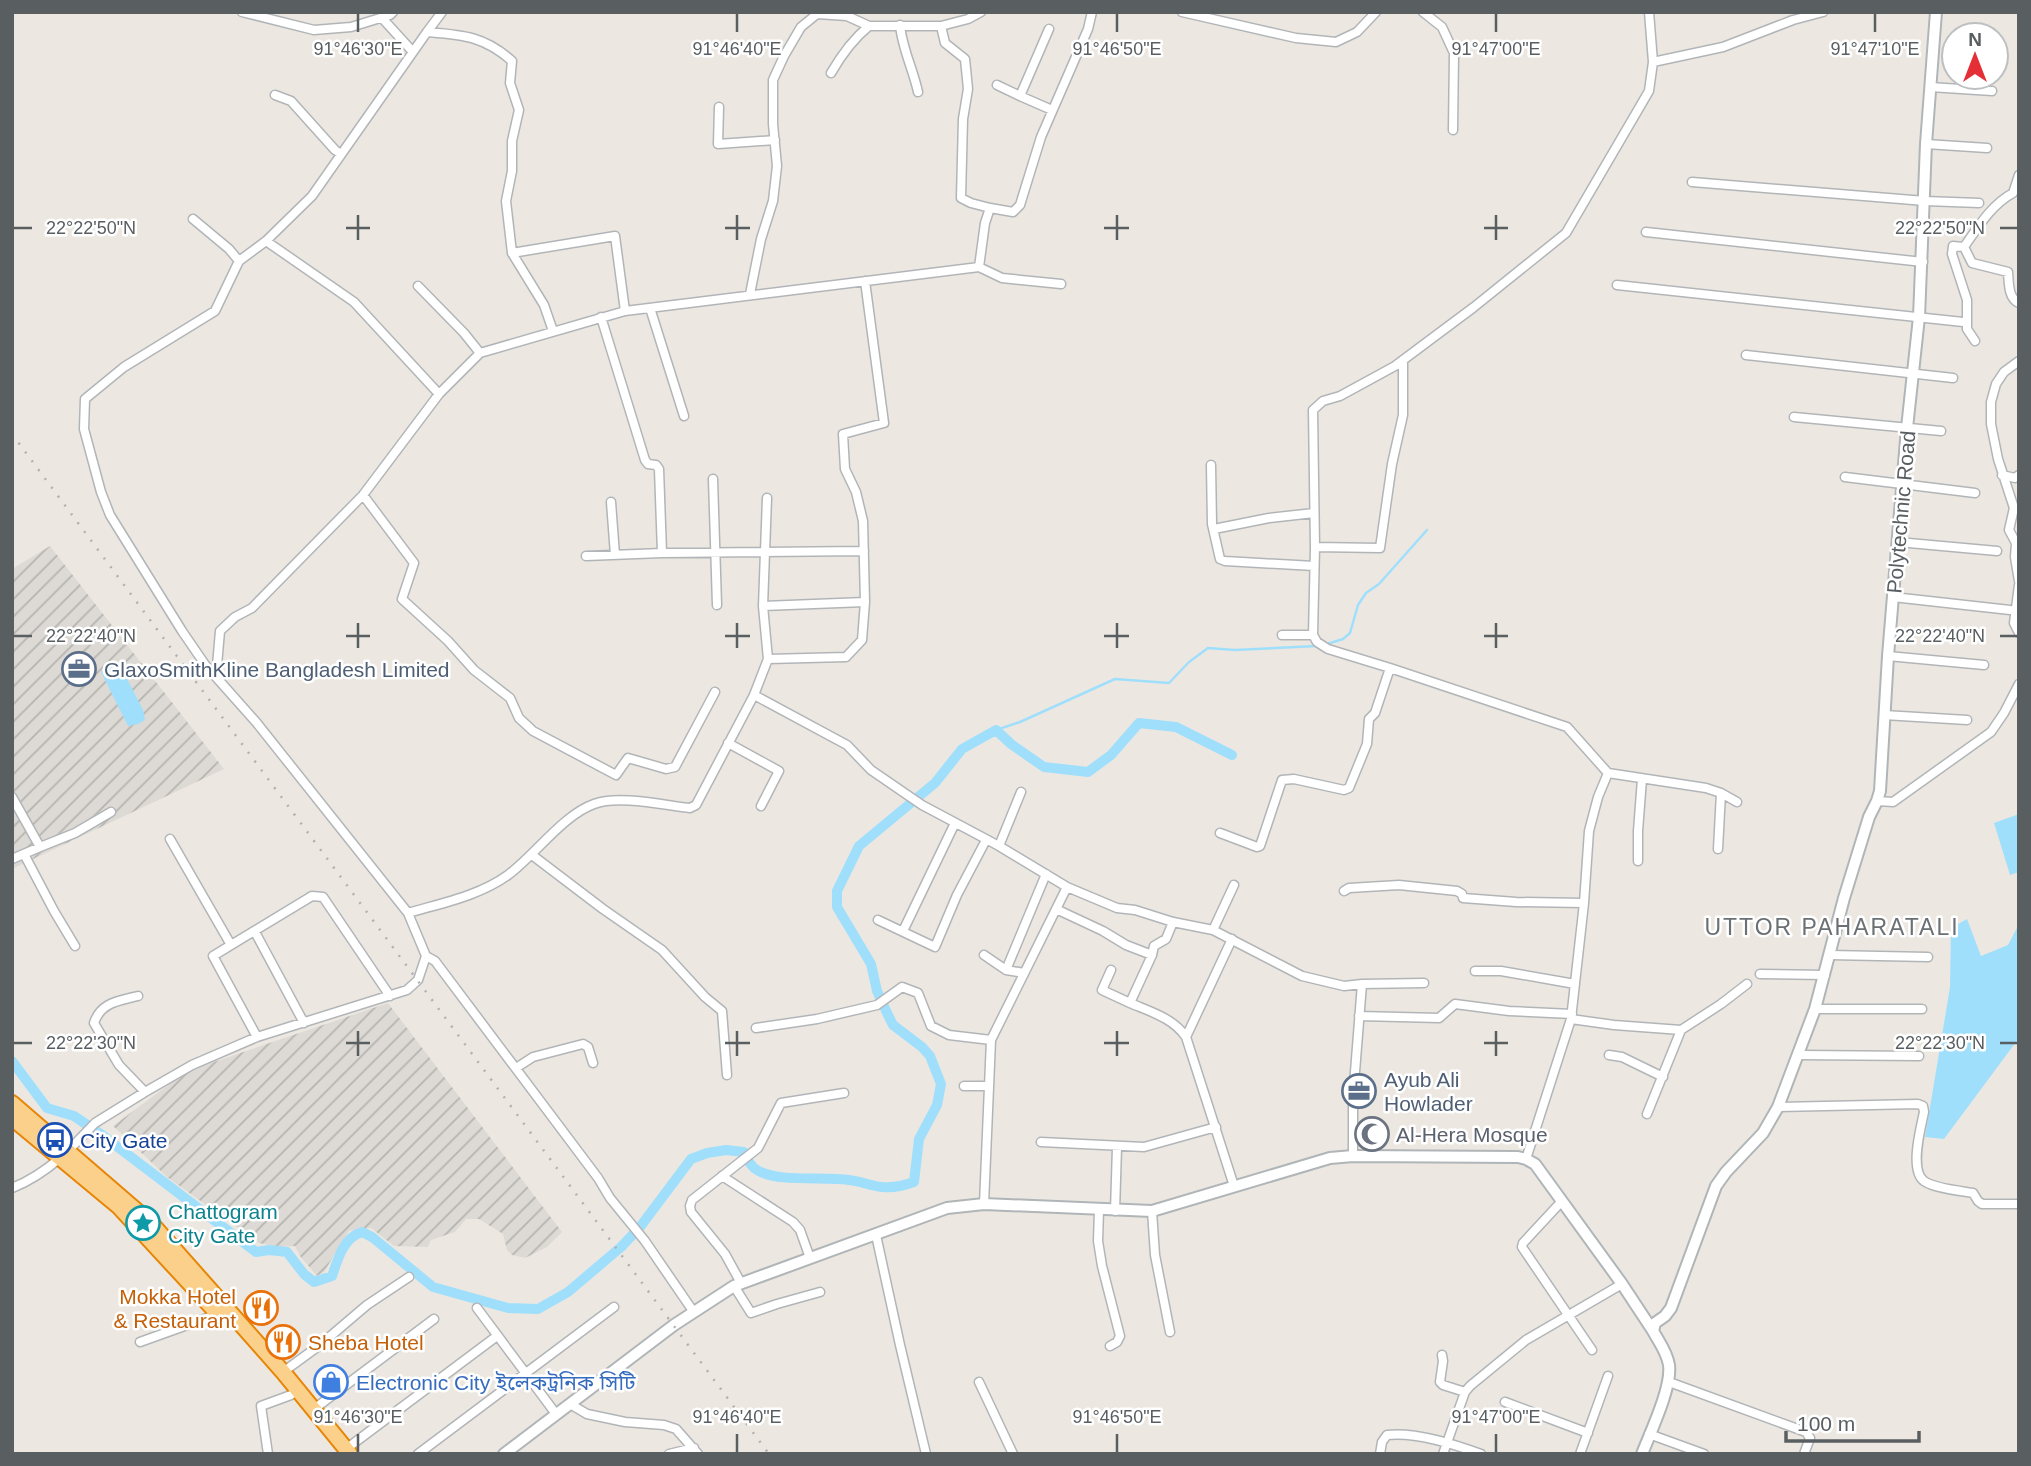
<svg xmlns="http://www.w3.org/2000/svg" width="2031" height="1466" viewBox="0 0 2031 1466" font-family="Arial,'Noto Sans Bengali',sans-serif">
<defs>
<pattern id="industrial-furrows" width="10" height="10" patternUnits="userSpaceOnUse" patternTransform="scale(1.75)"><rect width="10" height="10" fill="#dddad5"/><path d="M-1 1l2-2M0 10L10 0M9 11l2-2" fill="none" stroke="#b6b4b0"/></pattern>
</defs>
<rect width="100%" height="100%" fill="#ece8e1"/>
<!-- industrial -->
<path fill="url(#industrial-furrows)" d="M 50,546 L 224,769 L 12,869 L 12,569 Z
M 388,1003 L 562,1232 L 547,1247 L 525,1258 L 512,1255 L 507,1250 L 503,1234 L 479,1219 L 466,1219 L 455,1232 L 431,1240 L 428,1247 L 394,1246 L 371,1228 L 349,1231 L 324,1272 L 317,1276 L 300,1256 L 295,1246 L 279,1247 L 259,1243 L 167,1177 L 113,1126 L 187,1071 Z"/>
<!-- water -->
<path fill="#a0dffc" d="M 113,665 L 120,665 L 143,710 L 145,720 L 138,724 L 128,726 L 101,672 L 105,668 Z
M 2019,814 L 2019,872 L 2010,875 L 1994,823 Z
M 1967,919 L 1981,956 L 2008,945 L 2019,924 L 2019,1038 L 1944,1139 L 1925,1137 L 1950,987 L 1951,928 Z"/>
<g fill="none" stroke-linecap="round" stroke-linejoin="round">
<!-- stream -->
<path stroke="#a0dffc" stroke-width="2.5" d="M 1324,645 L 1343,639 L 1350,633 L 1358,605 L 1366,593 L 1379,584 L 1427,530
M 996,730 L 1020,722 L 1115,679 L 1169,683 L 1189,662 L 1208,648 L 1235,650 L 1317,646"/>
<!-- canal -->
<path stroke="#a0dffc" stroke-width="10" d="M 12,1061 L 47,1108 L 74,1116 L 102,1135 L 256,1252 L 269,1250 L 287,1252 L 304,1274 L 314,1282 L 332,1276 C 338,1259 343,1238 362,1232 L 372,1237 L 433,1287 L 508,1308 L 538,1309 L 568,1292 L 621,1247 L 640,1227 L 691,1159 L 707,1153 L 726,1150 L 744,1152 C 747,1159 751,1167 757,1170 C 778,1183 824,1176 849,1180 C 860,1181 871,1186 882,1187 C 894,1188 903,1186 914,1182 L 919,1139 L 937,1105 L 941,1084 L 930,1056 L 922,1047 L 893,1025 L 888,1015 L 877,991 L 871,964 L 837,907 L 837,891 L 859,846 L 935,783 L 962,749 L 996,730 L 1011,744 L 1044,767 L 1088,772 L 1111,755 L 1139,723 L 1176,727 L 1232,755"/>
<!-- street casing -->
<g stroke="#b2b5b8" stroke-width="11">
<path id="street" d="M 242,12 L 314,30 L 351,27 L 390,15 L 393,12
M 818,12 L 817,14 L 847,16 L 869,26 L 941,26 L 968,19 L 981,12
M 1182,12 L 1296,38 L 1336,42 L 1357,32 L 1376,12
M 1423,12 L 1442,27 L 1454,53 L 1453,130
M 1649,12 L 1653,62 L 1649,91 L 1566,233 L 1474,307 L 1395,366 L 1340,396 L 1323,401 L 1313,410 L 1315,547 L 1313,635 L 1317,642 L 1328,649 L 1390,668 L 1567,727 L 1608,773 L 1706,788 L 1721,793 L 1718,849
M 382,18 L 413,52
M 900,25 C 902,48 913,69 918,92
M 941,26 L 945,43 L 965,59 L 968,89 L 963,119 L 961,198 L 971,203 L 990,208
M 1049,29 L 1020,96 L 1052,110
M 427,32 L 442,12
M 1653,62 L 1723,47 L 1793,20 L 1823,12
M 831,73 C 842,54 853,39 869,26
M 997,85 L 1020,96
M 1930,87 L 1992,91
M 275,95 L 291,101 L 335,150 L 341,154
M 719,107 L 718,144 L 775,140
M 1926,144 L 1987,148
M 2019,175 L 2013,193 C 1992,204 1978,227 1964,247 L 1972,263 L 2008,272 C 2009,283 2008,298 2019,303
M 1692,182 L 1925,201 L 1979,203
M 193,219 L 229,249 L 239,261
M 1646,232 L 1923,262
M 266,241 L 354,302 L 439,394
M 1964,247 L 1953,246 L 1952,254 L 1967,300 L 1967,329 L 1975,341
M 512,253 L 615,236 L 625,311 L 979,267
M 865,281 L 884,423 L 843,434 L 845,469 L 856,492 L 863,521 L 865,602
M 1061,284 L 1002,278 L 979,267 L 985,223 L 990,208 L 1013,212 L 1020,205 L 1041,137 L 1088,29 L 1092,12
M 1617,285 L 1963,322
M 418,286 L 464,333 L 480,353
M 750,294 L 761,239 L 773,201 L 777,166 L 773,124 L 773,80 L 784,56 L 801,27 L 817,14
M 650,308 L 684,416
M 625,311 L 480,353 L 439,394 L 363,495 L 252,608 L 235,617 L 220,631 L 216,677 L 256,722 L 408,913 L 426,956 L 435,961 L 598,1178 L 610,1198 L 645,1241 L 693,1311
M 601,317 L 645,460 L 648,464 L 656,465 L 659,469 L 662,553
M 1746,355 L 1953,378
M 2019,361 L 2004,372 L 1996,384 L 1991,402 L 1991,424 L 1998,459 L 2014,508 L 2009,530 L 2016,543 L 2015,557 L 2019,581
M 1794,417 L 1941,431
M 1211,465 L 1212,524 L 1220,559 L 1225,561 L 1314,566
M 2002,475 L 2015,478 L 2019,475
M 1845,477 L 1975,493
M 713,479 L 717,605
M 363,495 L 414,563 L 402,599 L 448,641 L 474,670 L 510,698 L 519,718 L 533,731 L 616,775 L 628,758 L 666,769 L 675,767 L 715,692
M 611,502 L 615,555
M 1214,529 L 1269,518 L 1314,513
M 1898,542 L 1997,551
M 1315,547 L 1380,548 L 1392,464 L 1403,415 L 1403,360
M 586,556 L 662,553 L 864,551
M 2019,585 L 2014,623 L 2019,633
M 1893,597 L 2010,610
M 763,606 L 865,602 L 862,640 L 846,657 L 768,659
M 1282,635 L 1313,635
M 1888,656 L 1984,665
M 216,677 L 206,666 L 182,631 L 110,515 L 101,492 L 84,429 L 85,399 L 124,367 L 215,311 L 239,261 L 266,241 L 312,196 L 427,32 C 463,35 484,36 512,61 L 510,83 L 519,110 L 512,141 L 512,171 L 506,201 L 512,253 L 544,305 L 553,331
M 754,695 L 847,745 L 871,770 L 922,805 L 999,846 L 1067,887 L 1117,908 L 1135,910 L 1173,922 L 1166,939 L 1154,946 L 1152,955 L 1130,1003 L 1102,990 L 1111,970
M 1884,715 L 1967,720
M 728,743 L 779,771 L 761,806
M 1721,793 L 1737,802
M 12,797 L 40,847 L 12,859
M 1877,801 L 1893,802 L 1991,732 L 2004,713 L 2019,684
M 1220,833 L 1257,847 L 1260,846 L 1282,780 L 1294,779 L 1344,790 L 1349,788 L 1367,744 L 1369,719 L 1375,713 L 1390,668
M 170,839 L 231,945
M 999,846 L 1021,792
M 40,847 L 75,833 L 111,812
M 24,854 L 54,911 L 75,946
M 532,855 L 603,909 L 662,950 L 705,997 L 722,1011 L 727,1075
M 1638,861 L 1638,831 L 1642,779
M 1344,891 L 1349,888 L 1399,885 L 1457,891 L 1462,894 L 1463,898 L 1516,902 L 1584,903
M 1056,909 L 1103,931 L 1126,945 L 1152,955
M 408,913 C 442,903 479,896 508,875 C 535,855 563,815 594,804 C 618,795 663,805 690,808 L 696,805 L 754,695 L 768,659 L 763,606 L 767,498
M 878,920 L 935,947 L 957,895 L 986,840
M 1173,922 L 1213,930 L 1302,976 L 1344,986 L 1362,984 L 1424,983
M 1213,930 L 1234,885
M 903,931 L 955,823
M 255,932 L 304,1023
M 984,955 L 1006,970 L 1024,973
M 1830,955 L 1928,957
M 1006,970 L 1046,874
M 1475,971 L 1501,971 L 1575,984
M 1760,974 L 1825,975
M 138,996 C 119,1001 101,1002 94,1023 L 119,1065 L 145,1092
M 1130,1003 C 1151,1012 1173,1018 1186,1037 L 1234,1186
M 1815,1009 L 1922,1009
M 1359,1016 L 1439,1018 L 1455,1004 L 1509,1011 L 1572,1014
M 1571,1019 L 1614,1025 L 1681,1030 L 1721,1004 L 1747,984
M 756,1028 L 817,1019 L 877,1005 L 902,987 L 918,993 L 931,1026 L 949,1035 L 991,1040
M 257,1037 L 213,956 L 312,896 L 323,897 L 390,996
M 1186,1037 L 1232,939
M 1609,1055 L 1622,1057 L 1663,1077
M 1799,1055 L 1919,1056
M 516,1068 L 533,1057 L 583,1044 L 588,1047 L 593,1063
M 964,1086 L 989,1086
M 1778,1107 L 1918,1104 L 1923,1106 L 1924,1112 C 1921,1127 1909,1170 1924,1181 C 1933,1188 1961,1191 1973,1193 L 1978,1201 L 1982,1204 L 2019,1204
M 1647,1114 L 1681,1030
M 1041,1142 L 1144,1147 L 1216,1127
M 68,1151 L 95,1123 L 145,1092 L 192,1065 L 257,1037 L 407,990 L 418,980 L 426,956
M 1353,1156 L 1353,1097 L 1362,984
M 1526,1159 L 1571,1019 L 1584,903 L 1589,831 L 1598,797 L 1608,773
M 722,1176 L 793,1222 L 800,1230 L 810,1258
M 12,1188 C 30,1181 46,1170 60,1158
M 1562,1201 L 1523,1243 L 1522,1247 L 1592,1350
M 984,1204 L 991,1040 L 1067,887
M 1099,1210 L 1098,1241 L 1102,1266 L 1120,1336 L 1117,1342 L 1110,1346
M 1115,1211 L 1117,1147
M 1152,1211 L 1155,1255 L 1170,1332
M 876,1235 L 900,1345 L 926,1454
M 741,1283 L 725,1254 L 691,1212 L 690,1206 L 692,1200 L 758,1148 L 781,1103 L 844,1093
M 734,1286 L 751,1313 L 777,1304 L 820,1292
M 477,1308 L 556,1414
M 140,1342 L 218,1314
M 1442,1355 L 1443,1361 L 1440,1382 L 1443,1385 L 1465,1392
M 283,1372 L 320,1345 L 367,1305 L 409,1277
M 979,1382 L 1013,1454
M 1669,1382 L 1806,1432 L 1810,1438 L 1804,1454
M 1505,1402 L 1588,1433
M 570,1404 L 587,1414 L 625,1422 L 664,1425 L 676,1429 L 698,1454
M 314,1409 L 434,1319
M 1649,1434 L 1704,1454
M 346,1449 L 497,1336
M 268,1454 L 261,1406 L 291,1395
M 418,1454 L 614,1307
M 669,1454 L 694,1448
M 1380,1454 L 1382,1442 L 1387,1435 C 1417,1432 1453,1444 1481,1454
M 1443,1454 L 1465,1392 L 1470,1386 L 1526,1340 L 1622,1284
M 1580,1454 L 1608,1376"/>
</g>
<!-- secondary casing -->
<g stroke="#b0b5b8" stroke-width="14">
<path id="secondary" d="M 504,1454 L 674,1325 L 734,1286 L 947,1208 L 984,1204 L 1152,1211 L 1330,1158 L 1353,1156 L 1518,1157 L 1526,1159 L 1535,1164 L 1622,1284 L 1653,1331
M 1642,1454 C 1651,1431 1672,1387 1669,1365 C 1667,1352 1659,1342 1653,1331 L 1655,1323 L 1665,1316 L 1671,1308 L 1716,1186 L 1726,1172 L 1763,1133 L 1778,1107 L 1815,1009 L 1844,898 L 1869,817 L 1877,801 L 1880,791 L 1888,656 L 1907,428 L 1919,317 L 1926,144 L 1936,12"/>
</g>
<!-- highway casing -->
<g stroke="#e78606" stroke-width="18">
<path id="highway" d="M 12,1103 L 151,1223 L 283,1372 L 350,1454
M 12,1118 L 118,1206 L 216,1312"/>
</g>
<!-- street -->
<use href="#street" stroke="#fff" stroke-width="8"/>
<!-- secondary -->
<use href="#secondary" stroke="#fff" stroke-width="10"/>
<!-- highway -->
<use href="#highway" stroke="#fad08a" stroke-width="14"/>
<!-- rail -->
<path stroke="#b0b1b1" stroke-width="2.5" stroke-dasharray="2 9" stroke-linecap="butt" d="M 12,434 L 769,1454"/>
</g>
<!-- ticks -->
<path fill="none" stroke="#595e61" stroke-width="2.5" d="M 358,14 L 358,32M 737,14 L 737,32M 1117,14 L 1117,32M 1496,14 L 1496,32M 1875,14 L 1875,32M 358,215 L 358,240M 737,215 L 737,240M 1117,215 L 1117,240M 1496,215 L 1496,240M 14,228 L 32,228M 346,228 L 370,228M 725,228 L 750,228M 1104,228 L 1129,228M 1484,228 L 1508,228M 2000,228 L 2017,228M 358,623 L 358,648M 737,623 L 737,648M 1117,623 L 1117,648M 1496,623 L 1496,648M 14,636 L 32,636M 346,636 L 370,636M 725,636 L 750,636M 1104,636 L 1129,636M 1484,636 L 1508,636M 2000,636 L 2017,636M 358,1031 L 358,1056M 737,1031 L 737,1056M 1117,1031 L 1117,1056M 1496,1031 L 1496,1056M 14,1043 L 32,1043M 346,1043 L 370,1043M 725,1043 L 750,1043M 1104,1043 L 1129,1043M 1484,1043 L 1508,1043M 2000,1043 L 2017,1043M 358,1434 L 358,1452M 737,1434 L 737,1452M 1117,1434 L 1117,1452M 1496,1434 L 1496,1452"/>
<!-- icons -->
<defs>
<g id="office-ring" transform="scale(1.75)"><circle r="9.5" fill="#fff" stroke="#5c6f8a" stroke-width="1.5"/><path d="M-6-3h4V-5.5h4V-3h4V5H-6ZM-1-4.5V-3h2v-1.5ZM-6 0V1H6V0Z" fill="#5c6f8a"/></g>
<g id="mosque-ring" transform="scale(1.75)"><circle r="9.5" fill="#fff" stroke="#6b7280" stroke-width="1.5"/><path d="M3.5-4.9A6 6 0 1 0 3.5 4.9A5 5 0 1 1 3.5-4.9Z" fill="#6b7280"/></g>
<g id="bus-ring" transform="scale(1.75)"><circle r="9.5" fill="#fff" stroke="#1a4fb4" stroke-width="1.5"/><path d="M-5-6H5V4H4V6H2V4H-2V6H-4V4H-5ZM-3.5-4V0h7V-4ZM-3.5 1.2v1.5H-2V1.2ZM2 1.2v1.5H3.5V1.2Z" fill="#1a4fb4"/></g>
<g id="sight-ring" transform="scale(1.75)"><circle r="9.5" fill="#fff" stroke="#0f9aa8" stroke-width="1.5"/><path d="M0-6L1.8-2.2L6-1.7L2.9 1.2L3.7 5.4L0 3.3L-3.7 5.4L-2.9 1.2L-6-1.7L-1.8-2.2Z" fill="#0f9aa8"/></g>
<g id="restaurant-ring" transform="scale(1.75)"><circle r="9.5" fill="#fff" stroke="#e8710a" stroke-width="1.5"/><path d="M-5-6h1v4h1v-4h1v4h1v-4h1v5L-1.5 .5V6h-2V.5L-5-1ZM5-6V6H3V1.5H1.5Q1.5-4 5-6Z" fill="#e8710a"/></g>
<g id="shop-ring" transform="scale(1.75)"><circle r="9.5" fill="#fff" stroke="#3f7fe0" stroke-width="1.5"/><path d="M-5-2.5h2.3a2.7 3.5 0 0 1 5.4 0H5L5.5 6h-11ZM-1.5-2.5h3a1.5 2.3 0 0 0-3 0Z" fill="#3f7fe0"/></g>
</defs>
<g fill-rule="evenodd">
<use href="#office-ring" x="79" y="669"/>
<use href="#office-ring" x="1359" y="1091"/>
<use href="#mosque-ring" x="1372" y="1134"/>
<use href="#bus-ring" x="55" y="1140"/>
<use href="#sight-ring" x="143" y="1223"/>
<use href="#restaurant-ring" x="261" y="1308"/>
<use href="#restaurant-ring" x="283" y="1342"/>
<use href="#shop-ring" x="331" y="1382"/>
</g>
<g text-anchor="middle" dominant-baseline="central" stroke-width="5" stroke-linejoin="round" paint-order="stroke">
<!-- street labels -->
<g font-size="21" fill="#595e61" stroke="#fff">
<text transform="translate(1901 512) rotate(-85)">Polytechnic Road</text>
</g>
<!-- service labels -->
<g font-size="21" fill="#4e5e75" stroke="#fff" text-anchor="start">
<text x="104" y="669">GlaxoSmithKline Bangladesh Limited</text>
<text x="1384" y="1079">Ayub Ali<tspan x="1384" dy="24">Howlader</tspan></text>
</g>
<!-- worship labels -->
<g font-size="21" fill="#5b616d" stroke="#fff" text-anchor="start">
<text x="1396" y="1134">Al-Hera Mosque</text>
</g>
<!-- transit labels -->
<g font-size="21" fill="#164399" stroke="#fff" text-anchor="start">
<text x="80" y="1140">City Gate</text>
</g>
<!-- culture labels -->
<g font-size="21" fill="#0d838f" stroke="#fff" text-anchor="start">
<text x="168" y="1211">Chattogram<tspan x="168" dy="24">City Gate</tspan></text>
</g>
<!-- food labels -->
<g font-size="21" fill="#c56008" stroke="#fff" text-anchor="end">
<text x="236" y="1296">Mokka Hotel<tspan x="236" dy="24">&amp; Restaurant</tspan></text>
<text x="308" y="1342" text-anchor="start">Sheba Hotel</text>
</g>
<!-- shop labels -->
<g font-size="21" fill="#366cbe" stroke="#fff" text-anchor="start">
<text x="356" y="1382">Electronic City ইলেকট্রনিক সিটি</text>
</g>
<!-- neighbourhood labels -->
<g font-size="23" letter-spacing="2" fill="#6a7073" stroke="#fff">
<text x="1832" y="927">UTTOR PAHARATALI</text>
</g>
</g>
<g font-size="18" text-anchor="middle" fill="#595e61" stroke="#fff" stroke-width="5" stroke-linejoin="round" paint-order="stroke">
<text x="358" y="55">91°46'30"E</text>
<text x="737" y="55">91°46'40"E</text>
<text x="1117" y="55">91°46'50"E</text>
<text x="1496" y="55">91°47'00"E</text>
<text x="1875" y="55">91°47'10"E</text>
<text x="91" y="234">22°22'50"N</text>
<text x="1940" y="234">22°22'50"N</text>
<text x="91" y="642">22°22'40"N</text>
<text x="1940" y="642">22°22'40"N</text>
<text x="91" y="1049">22°22'30"N</text>
<text x="1940" y="1049">22°22'30"N</text>
<text x="358" y="1423">91°46'30"E</text>
<text x="737" y="1423">91°46'40"E</text>
<text x="1117" y="1423">91°46'50"E</text>
<text x="1496" y="1423">91°47'00"E</text>
</g>
<!-- border -->
<rect width="2031" height="1466" fill="none" stroke="#595e61" stroke-width="28"/>
<!-- north arrow -->
<g transform="translate(1975 56)"><circle r="33" fill="#ffffff" stroke="#bdbfc0" stroke-width="2"/>
<path d="M0-5L12 26L0 18L-12 26Z" fill="#e42f37"/>
<text y="-10" font-size="19" font-weight="bold" text-anchor="middle" fill="#595e61">N</text>
</g>
<!-- scale -->
<path d="M1786 1431v10h133v-10" fill="none" stroke="#595e61" stroke-width="3.5"/>
<text x="1797" y="1431" font-size="21" fill="#595e61" stroke="#ffffff" stroke-width="5" paint-order="stroke">100 m</text>
</svg>
